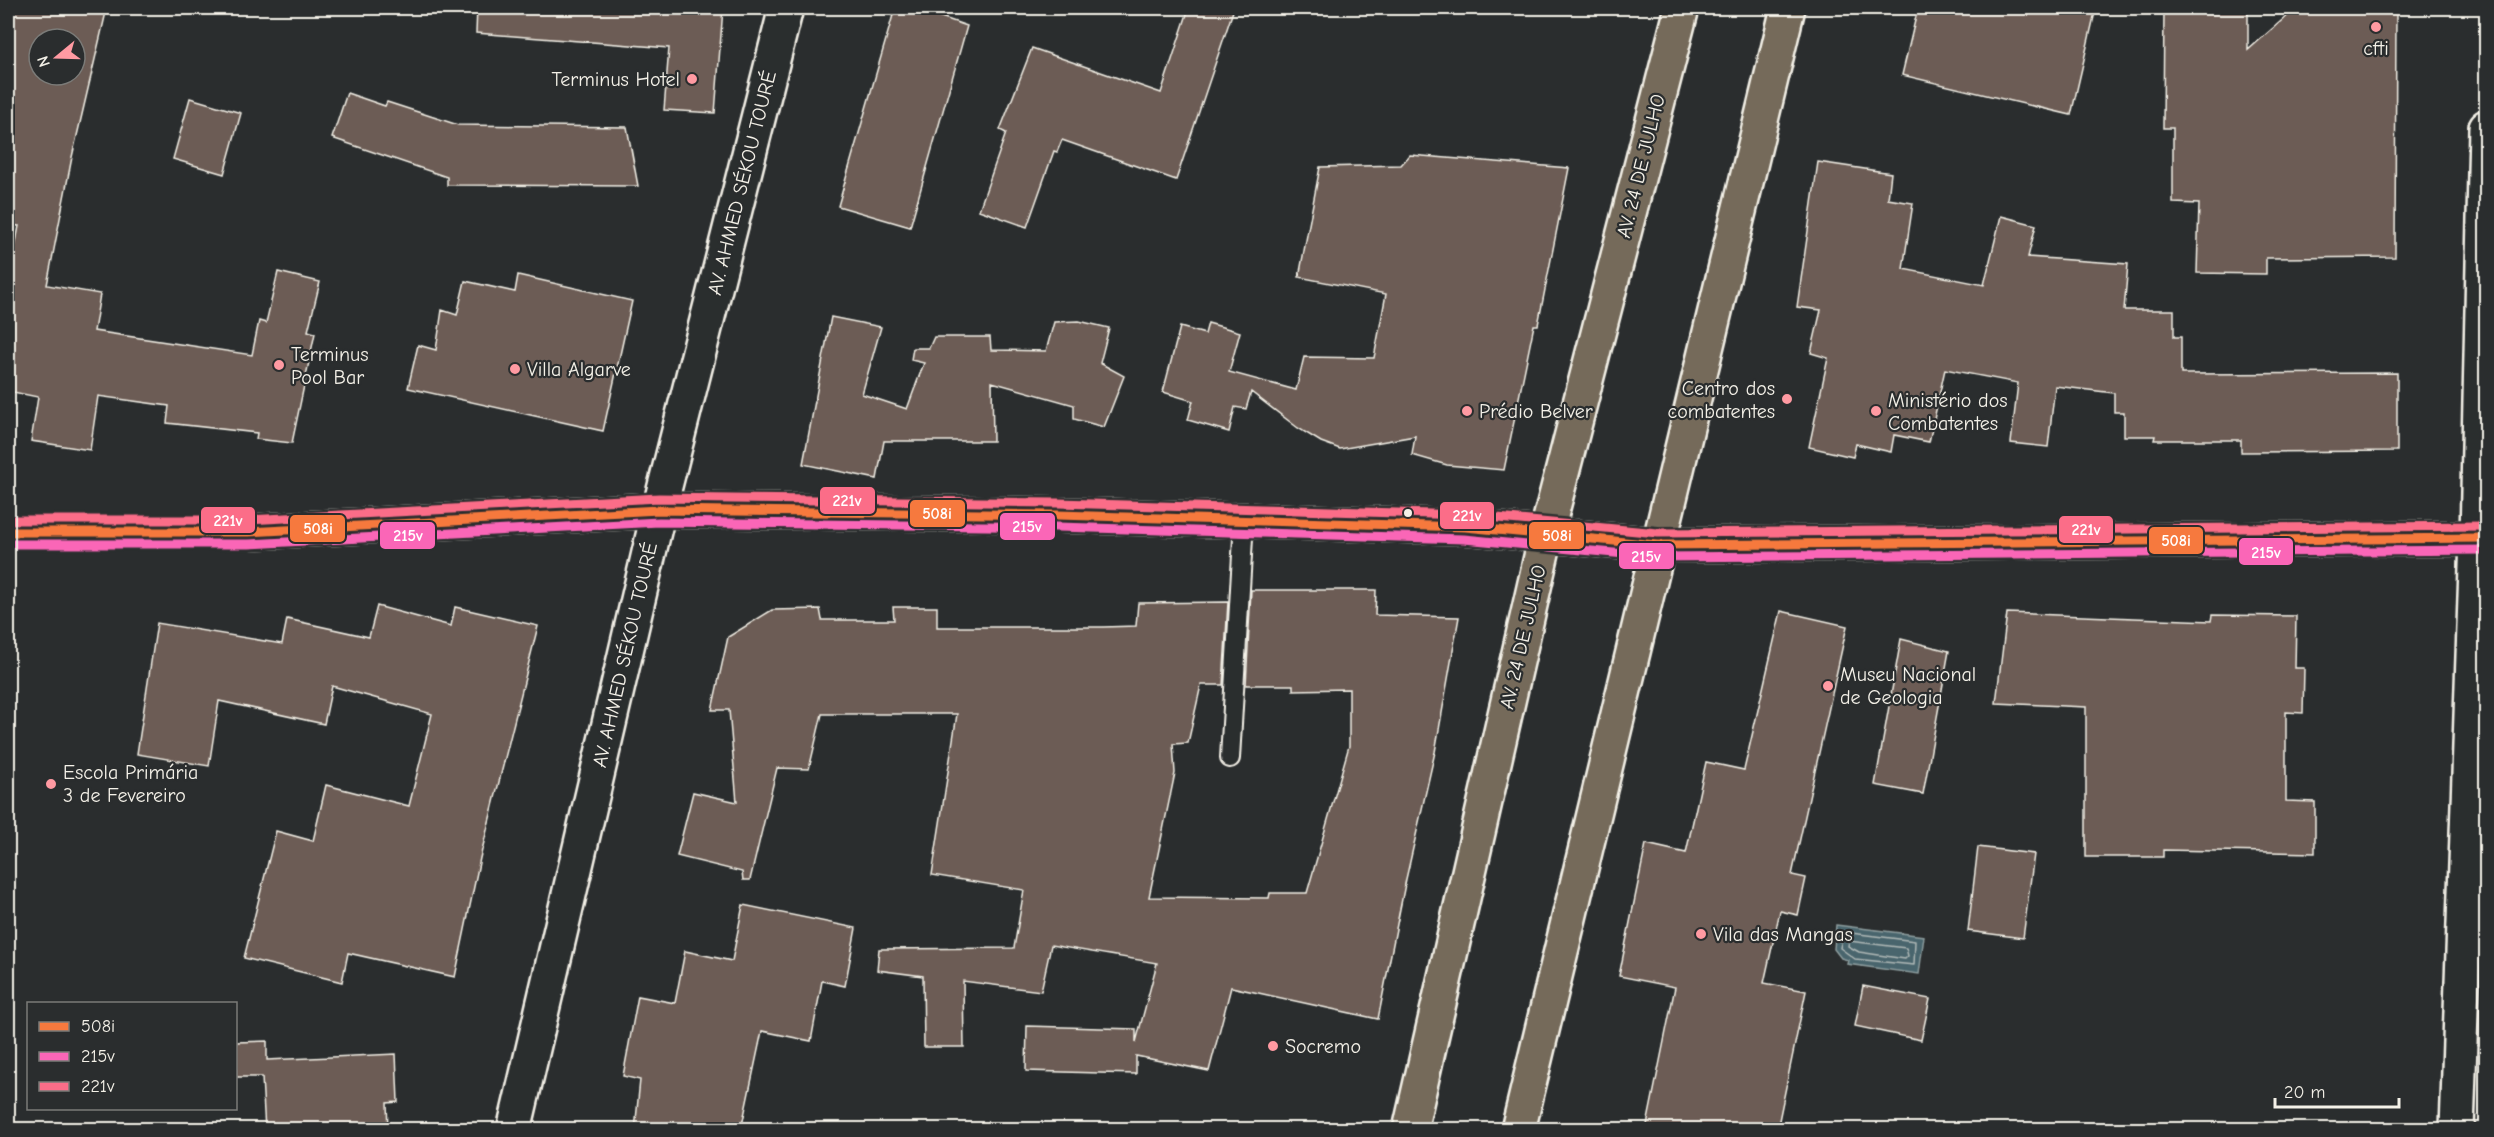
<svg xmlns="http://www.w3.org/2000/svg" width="2494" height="1137" viewBox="0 0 2494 1137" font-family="'Comic Neue',sans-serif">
<rect width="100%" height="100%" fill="#2a2d2e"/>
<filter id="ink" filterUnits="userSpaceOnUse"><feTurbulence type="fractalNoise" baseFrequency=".0167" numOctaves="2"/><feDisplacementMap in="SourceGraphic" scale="12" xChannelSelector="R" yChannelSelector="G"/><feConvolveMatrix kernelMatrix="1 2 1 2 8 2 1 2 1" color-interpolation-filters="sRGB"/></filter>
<g filter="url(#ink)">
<!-- water -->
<path fill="#49656d" stroke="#8d9d9e" stroke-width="1.5" d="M 1836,925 L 1924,936 L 1919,974 L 1847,964 L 1848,960 L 1841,958 L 1834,949 Z"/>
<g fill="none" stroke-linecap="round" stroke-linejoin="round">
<!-- shore -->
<path stroke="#b0b9b7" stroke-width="1.5" d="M 1843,932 L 1915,941 L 1914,965 L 1855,959 L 1840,948 Z
M 1849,941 L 1906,948 L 1908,956 L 1905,959 L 1859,952 L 1848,946 Z"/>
</g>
<!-- building -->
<path fill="#6c5c54" stroke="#f4f1e8" stroke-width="1.5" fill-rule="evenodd" d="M 8,8 L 107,8 L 72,157 L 47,285 L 100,294 L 94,331 L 252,355 L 259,321 L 266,323 L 278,272 L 320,282 L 308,331 L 315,333 L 292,443 L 256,439 L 257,433 L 167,423 L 169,406 L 98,396 L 90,450 L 31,441 L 38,397 L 8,391 L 8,285 L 19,226 L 8,225 ZM 39,39 L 75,39 L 75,75 L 39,75 Z
M 477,8 L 723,8 L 715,113 L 664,110 L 669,48 L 476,33 Z
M 895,8 L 915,8 L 967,26 L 910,227 L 838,206 Z
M 1189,8 L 1234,8 L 1176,180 L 1062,140 L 1057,152 L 1054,151 L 1027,227 L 979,210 L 1006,133 L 1000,130 L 1032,48 L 1161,93 Z
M 1918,8 L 2096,8 L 2071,115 L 1902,75 Z
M 2164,8 L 2248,8 L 2248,50 L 2296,8 L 2396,8 L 2395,257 L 2266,258 L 2266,274 L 2197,273 L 2199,204 L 2173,203 L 2173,128 L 2163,128 Z
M 347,93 L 385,106 L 387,102 L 458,125 L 627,127 L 638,186 L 447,185 L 447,177 L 332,138 Z
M 190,98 L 241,113 L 224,174 L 173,159 Z
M 1410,155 L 1569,168 L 1538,325 L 1534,325 L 1504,470 L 1447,465 L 1412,455 L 1415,436 L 1340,449 L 1321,442 L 1298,428 L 1251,392 L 1246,409 L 1235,407 L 1229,432 L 1188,420 L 1193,401 L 1163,392 L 1180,327 L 1205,334 L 1208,323 L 1240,332 L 1229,372 L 1296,390 L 1304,357 L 1374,358 L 1386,294 L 1299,277 L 1320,167 L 1401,165 Z
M 1818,162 L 1891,173 L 1888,199 L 1913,203 L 1903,269 L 1984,285 L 2001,216 L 2036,225 L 2028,257 L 2128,264 L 2124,310 L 2174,310 L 2174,337 L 2181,337 L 2181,374 L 2397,373 L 2397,451 L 2241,452 L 2241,440 L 2154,440 L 2155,436 L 2124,436 L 2124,412 L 2114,412 L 2114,393 L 2055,386 L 2048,447 L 2011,443 L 2018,383 L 1945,369 L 1929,442 L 1894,435 L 1891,452 L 1856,444 L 1853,457 L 1809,447 L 1828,358 L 1811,353 L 1821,310 L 1797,307 Z
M 518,275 L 632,301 L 603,431 L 408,388 L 418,345 L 436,350 L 442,310 L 457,315 L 465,281 L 515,292 Z
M 831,317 L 881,327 L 862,394 L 907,409 L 924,363 L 911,360 L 913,348 L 929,348 L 934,337 L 990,337 L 991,350 L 1046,351 L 1054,322 L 1079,321 L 1109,328 L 1100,363 L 1124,376 L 1104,427 L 1074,419 L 1074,405 L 992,382 L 993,441 L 884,441 L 877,479 L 803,464 Z
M 1251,590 L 1376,590 L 1375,615 L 1459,617 L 1435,752 L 1406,879 L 1378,1019 L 1231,987 L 1209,1071 L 1136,1056 L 1136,1074 L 1026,1071 L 1027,1026 L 1136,1029 L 1136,1042 L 1157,963 L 1051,945 L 1041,991 L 963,981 L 964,1047 L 924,1047 L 923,976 L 877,970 L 879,949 L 1014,948 L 1024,890 L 932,875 L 957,714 L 822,714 L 809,769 L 777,768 L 750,880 L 743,880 L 742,872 L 677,856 L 693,792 L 737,802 L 729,710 L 712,710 L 728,637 L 772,610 L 820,609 L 822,620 L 894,620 L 893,607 L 937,607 L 937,627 L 1103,627 L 1136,626 L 1138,603 L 1228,602 L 1223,685 L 1201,685 L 1188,743 L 1173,744 L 1175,773 L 1149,897 L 1269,898 L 1270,893 L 1307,893 L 1349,746 L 1349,689 L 1293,690 L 1293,685 L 1246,685 Z
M 377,606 L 451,626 L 455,607 L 538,626 L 480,858 L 455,977 L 348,953 L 342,982 L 244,958 L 276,831 L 313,841 L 326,785 L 409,806 L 432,714 L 332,686 L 324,724 L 219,701 L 209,766 L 137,754 L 157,623 L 282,644 L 287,619 L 369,637 Z
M 1781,611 L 1847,626 L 1792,875 L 1806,878 L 1798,915 L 1780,911 L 1764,983 L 1806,991 L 1777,1130 L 1646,1130 L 1675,987 L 1619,976 L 1646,844 L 1686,853 L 1706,762 L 1744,770 Z
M 2007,613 L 2211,621 L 2212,615 L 2296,616 L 2295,668 L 2304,668 L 2303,713 L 2286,712 L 2286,801 L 2315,802 L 2315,853 L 2163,850 L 2163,857 L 2086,857 L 2086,707 L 1996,703 Z
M 1901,639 L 1949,651 L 1923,794 L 1875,785 Z
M 1978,847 L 2034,854 L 2023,938 L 1968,931 Z
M 743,905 L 856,928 L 845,986 L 822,981 L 811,1041 L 762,1031 L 741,1130 L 635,1130 L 640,1080 L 623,1076 L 638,996 L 675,1003 L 685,951 L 732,961 Z
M 1863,986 L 1930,999 L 1921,1040 L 1855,1026 Z
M 267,1041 L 267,1060 L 396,1054 L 398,1102 L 387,1103 L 388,1130 L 265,1130 L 262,1077 L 236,1077 L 236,1042 Z"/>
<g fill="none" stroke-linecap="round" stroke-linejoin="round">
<!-- lane casing -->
<g stroke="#f4f1e8" stroke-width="22">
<path id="lane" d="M 1230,758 L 1244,521"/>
</g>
<!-- street casing -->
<g stroke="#f4f1e8" stroke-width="38">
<path id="street" d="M 8,532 L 248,532 L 659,510 L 1058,515 L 1465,527 L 1657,545 L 2486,538
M 514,1130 L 659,510 L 786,8
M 2457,1130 L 2477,538 L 2486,127"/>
</g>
<!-- primary casing -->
<g stroke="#f4f1e8" stroke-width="38">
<path id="primary" d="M 1410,1130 L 1546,535 L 1682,8
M 1518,1130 L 1788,8"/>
</g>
<!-- lane -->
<use href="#lane" stroke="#2a2d2e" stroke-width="18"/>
<!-- street -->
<use href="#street" stroke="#2a2d2e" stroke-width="33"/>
<!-- primary -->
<use href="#primary" stroke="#746a5a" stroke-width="33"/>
<!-- bus-1 casing -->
<g stroke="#2a2d2e" stroke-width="14">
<path id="bus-1" d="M 8,532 L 248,532 L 659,510 L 1058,515 L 1465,527 L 1657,545 L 2486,538"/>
</g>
<!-- bus-2 casing -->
<g stroke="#2a2d2e" stroke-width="14">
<path id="bus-2" d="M 8,544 L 249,544 L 659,522 L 1058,527 L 1464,539 L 1657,557 L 2486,550"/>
</g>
<!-- bus-3 casing -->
<g stroke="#2a2d2e" stroke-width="14">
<path id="bus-3" d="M 8,520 L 248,520 L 659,498 L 1058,503 L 1465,515 L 1658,533 L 2486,526"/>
</g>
<!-- bus-1 -->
<use href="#bus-1" stroke="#f6793e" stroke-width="9"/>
<!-- bus-2 -->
<use href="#bus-2" stroke="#fa66b7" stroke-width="9"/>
<!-- bus-3 -->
<use href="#bus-3" stroke="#fb6d88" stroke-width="9"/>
</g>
</g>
<!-- markers -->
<g fill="#ff9aa2" stroke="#2a2d2e" stroke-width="2">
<circle cx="2376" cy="27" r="6"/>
<circle cx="692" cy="79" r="6"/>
<circle cx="279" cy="365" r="6"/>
<circle cx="515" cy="369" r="6"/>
<circle cx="1787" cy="399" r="6"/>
<circle cx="1467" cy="411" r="6"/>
<circle cx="1876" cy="411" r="6"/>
<circle cx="1828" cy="686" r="6"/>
<circle cx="51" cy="784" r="6"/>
<circle cx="1701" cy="934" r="6"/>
<circle cx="1273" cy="1046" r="6"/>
</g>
<circle fill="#f4f1e8" stroke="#2a2d2e" stroke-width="2" cx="1408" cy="513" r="5"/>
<g text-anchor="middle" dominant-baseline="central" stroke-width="4.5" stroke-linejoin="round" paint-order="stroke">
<!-- poi labels -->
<g font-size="20" fill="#f4f1e8" stroke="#2a2d2e" text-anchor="start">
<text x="2376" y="48" text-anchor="middle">cfti</text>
<text x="680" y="79" text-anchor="end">Terminus Hotel</text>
<text x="291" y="354">Terminus<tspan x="291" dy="23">Pool Bar</tspan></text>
<text x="527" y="369">Villa Algarve</text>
<text x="1775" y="388" text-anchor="end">Centro dos<tspan x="1775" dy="23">combatentes</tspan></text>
<text x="1888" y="400">Ministério dos<tspan x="1888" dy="23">Combatentes</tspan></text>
<text x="1479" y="411">Prédio Belver</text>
<text x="1840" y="674">Museu Nacional<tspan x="1840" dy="23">de Geologia</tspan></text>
<text x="63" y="772">Escola Primária<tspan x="63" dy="23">3 de Fevereiro</tspan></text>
<text x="1713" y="934">Vila das Mangas</text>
<text x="1285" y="1046">Socremo</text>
</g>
<!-- street labels -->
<g font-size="20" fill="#f4f1e8" stroke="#2a2d2e">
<text transform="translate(1641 166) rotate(-76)">AV. 24 DE JULHO</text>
<text transform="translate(742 183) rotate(-76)">AV. AHMED SÉKOU TOURÉ</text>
<text transform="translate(1523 637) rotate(-77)">AV. 24 DE JULHO</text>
<text transform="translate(625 655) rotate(-77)">AV. AHMED SÉKOU TOURÉ</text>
</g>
</g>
<g stroke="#2a2d2e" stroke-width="2">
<rect x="819" y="486" width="57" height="29" rx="6" fill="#fb6d88"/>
<rect x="909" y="499" width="57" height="29" rx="6" fill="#f6793e"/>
<rect x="1439" y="501" width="56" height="29" rx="6" fill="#fb6d88"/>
<rect x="200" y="506" width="56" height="28" rx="6" fill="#fb6d88"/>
<rect x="999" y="512" width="57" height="29" rx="6" fill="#fa66b7"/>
<rect x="289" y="514" width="57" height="29" rx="6" fill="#f6793e"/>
<rect x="2058" y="515" width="56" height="29" rx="6" fill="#fb6d88"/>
<rect x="379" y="521" width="57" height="29" rx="6" fill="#fa66b7"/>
<rect x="1528" y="521" width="57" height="29" rx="6" fill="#f6793e"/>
<rect x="2148" y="526" width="56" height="29" rx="6" fill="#f6793e"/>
<rect x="2238" y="537" width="56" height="29" rx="6" fill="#fa66b7"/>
<rect x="1618" y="542" width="57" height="28" rx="6" fill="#fa66b7"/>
</g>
<g font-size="16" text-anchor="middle" font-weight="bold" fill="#fff">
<text x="847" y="506">221v</text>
<text x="937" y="519">508i</text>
<text x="1467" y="521">221v</text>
<text x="228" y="526">221v</text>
<text x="1027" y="532">215v</text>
<text x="318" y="534">508i</text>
<text x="2086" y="535">221v</text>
<text x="408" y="541">215v</text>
<text x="1557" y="541">508i</text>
<text x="2176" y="546">508i</text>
<text x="2266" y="558">215v</text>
<text x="1646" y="562">215v</text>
</g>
<!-- margin -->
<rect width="2494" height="1137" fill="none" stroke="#2a2d2e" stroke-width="30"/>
<rect x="15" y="15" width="2464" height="1107" fill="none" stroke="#f4f1e8" stroke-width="2" filter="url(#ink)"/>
<!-- legend -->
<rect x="27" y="1002" width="210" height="108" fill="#2a2d2e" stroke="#7b7b78" stroke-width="1.5"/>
<rect x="39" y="1022" width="30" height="9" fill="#f6793e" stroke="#7b7b78" stroke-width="1.5"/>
<text x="81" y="1032" font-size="18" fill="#f4f1e8">508i</text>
<rect x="39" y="1052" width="30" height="9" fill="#fa66b7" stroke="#7b7b78" stroke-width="1.5"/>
<text x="81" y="1062" font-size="18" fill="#f4f1e8">215v</text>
<rect x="39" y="1082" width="30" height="9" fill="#fb6d88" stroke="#7b7b78" stroke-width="1.5"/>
<text x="81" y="1092" font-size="18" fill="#f4f1e8">221v</text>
<!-- north arrow -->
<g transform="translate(57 57) rotate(251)"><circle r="28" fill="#2a2d2e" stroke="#7b7b78" stroke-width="1.5"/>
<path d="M0-4.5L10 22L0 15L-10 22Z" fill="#ff9aa2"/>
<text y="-9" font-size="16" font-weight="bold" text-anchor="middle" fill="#f4f1e8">N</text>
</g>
<!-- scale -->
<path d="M2275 1098v9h124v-9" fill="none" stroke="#f4f1e8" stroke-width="3"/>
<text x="2284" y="1098" font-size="18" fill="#f4f1e8" stroke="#2a2d2e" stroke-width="4.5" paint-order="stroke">20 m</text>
</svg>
